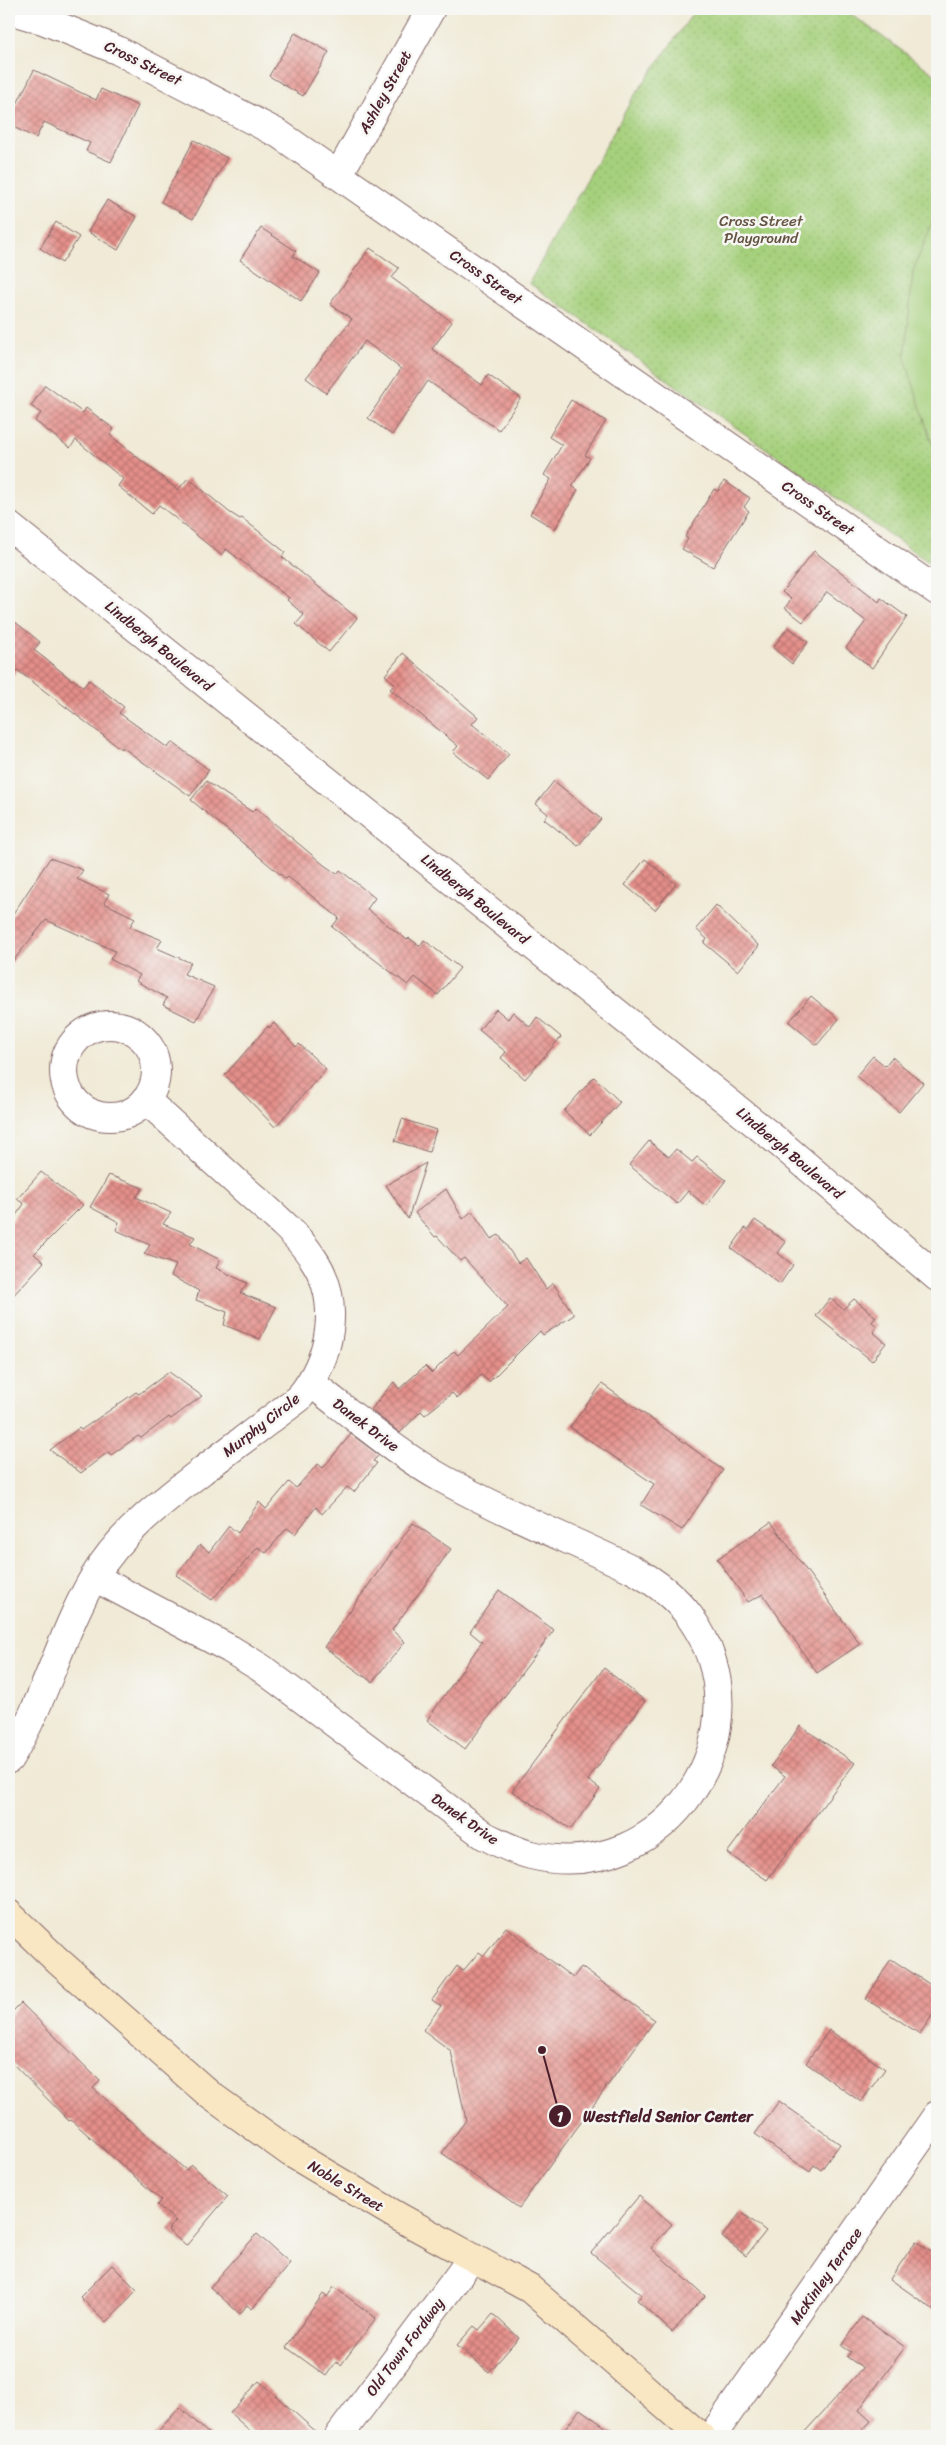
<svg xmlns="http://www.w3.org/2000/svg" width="946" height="2445" viewBox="0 0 946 2445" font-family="Sriracha,sans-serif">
<defs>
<pattern id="park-dots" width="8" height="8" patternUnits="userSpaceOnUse" patternTransform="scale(1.25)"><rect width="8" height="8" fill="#a5d07c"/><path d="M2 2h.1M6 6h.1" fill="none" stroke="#90b26b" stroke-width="1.8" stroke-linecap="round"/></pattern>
<pattern id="building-cross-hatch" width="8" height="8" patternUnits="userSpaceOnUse" patternTransform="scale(1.25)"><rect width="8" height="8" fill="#e48f8a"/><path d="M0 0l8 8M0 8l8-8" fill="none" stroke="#bb7471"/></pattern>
</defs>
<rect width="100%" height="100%" fill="#f6f6f2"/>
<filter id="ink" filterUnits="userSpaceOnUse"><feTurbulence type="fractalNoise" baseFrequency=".02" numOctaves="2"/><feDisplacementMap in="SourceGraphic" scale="10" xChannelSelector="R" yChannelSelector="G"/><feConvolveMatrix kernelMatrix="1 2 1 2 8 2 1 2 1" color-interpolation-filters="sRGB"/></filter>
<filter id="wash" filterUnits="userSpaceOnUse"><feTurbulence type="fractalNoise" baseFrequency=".0096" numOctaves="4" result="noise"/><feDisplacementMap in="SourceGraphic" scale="20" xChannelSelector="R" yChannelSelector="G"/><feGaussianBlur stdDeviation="1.12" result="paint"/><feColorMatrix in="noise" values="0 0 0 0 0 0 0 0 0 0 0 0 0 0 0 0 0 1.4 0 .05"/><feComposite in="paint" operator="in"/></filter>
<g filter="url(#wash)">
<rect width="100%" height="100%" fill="#f0ead6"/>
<!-- park -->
<path fill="url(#park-dots)" stroke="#787854" d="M 696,9 L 844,9 L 937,76 L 937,568 L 529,283 L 632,99 Z"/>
<!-- garden -->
<path fill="#a5d07c" stroke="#787854" d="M 937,211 L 937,451 L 932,444 L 905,358 L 913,271 Z"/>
<g id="blocks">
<!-- building -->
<path fill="url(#building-cross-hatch)" d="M 295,33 L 329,52 L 303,96 L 269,76 Z
M 34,70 L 96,100 L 101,89 L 138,106 L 111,162 L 86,151 L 90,143 L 44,122 L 36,138 L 9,125 L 9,120 Z
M 194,140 L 227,158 L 193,219 L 161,202 Z
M 107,200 L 137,217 L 118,250 L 88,232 Z
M 56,222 L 79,237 L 62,263 L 40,248 Z
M 261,228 L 296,251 L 293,256 L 320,273 L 301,301 L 240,260 Z
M 370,248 L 399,268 L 392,278 L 452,322 L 432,349 L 482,385 L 488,375 L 521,398 L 499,430 L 428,381 L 392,435 L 368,418 L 401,369 L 365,341 L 326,393 L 306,378 L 352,319 L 330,304 Z
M 45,385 L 83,413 L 86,408 L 114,429 L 110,435 L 178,490 L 188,478 L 229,512 L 240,519 L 242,518 L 285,552 L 282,557 L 357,618 L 329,652 L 296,624 L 304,615 L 287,600 L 289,598 L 226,549 L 221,555 L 159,505 L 152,514 L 118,486 L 123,479 L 76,440 L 70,448 L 35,421 L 41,413 L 31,406 Z
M 571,400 L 606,421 L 585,455 L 590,458 L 572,486 L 578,490 L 555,529 L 530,514 L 551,479 L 544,475 L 562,445 L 549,437 Z
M 724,481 L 750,498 L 744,507 L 749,511 L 713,567 L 682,549 L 688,539 L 685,537 L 714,489 L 718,491 Z
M 814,551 L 879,602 L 881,598 L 907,617 L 872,668 L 846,648 L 866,621 L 827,592 L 803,622 L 785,608 L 791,599 L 782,592 Z
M 9,617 L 40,642 L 34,650 L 72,680 L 73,679 L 83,687 L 89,680 L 124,707 L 119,713 L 168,748 L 172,742 L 209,770 L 190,796 L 122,747 L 121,749 L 17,670 L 9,680 Z
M 788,627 L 808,642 L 792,664 L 773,648 Z
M 403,653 L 478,717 L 472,724 L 509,754 L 488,780 L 453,752 L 458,746 L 390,689 L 395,684 L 385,675 Z
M 206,781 L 252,812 L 256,808 L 324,865 L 337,874 L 340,870 L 375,898 L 367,909 L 407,940 L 409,938 L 420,946 L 424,940 L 460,968 L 438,995 L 415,977 L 408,985 L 332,927 L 339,918 L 288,877 L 286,879 L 191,800 Z
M 554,781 L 601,819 L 578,846 L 544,819 L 548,814 L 536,804 Z
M 50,858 L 83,870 L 77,879 L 109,894 L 104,903 L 135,918 L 130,927 L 162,940 L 157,948 L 191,963 L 184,974 L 214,987 L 196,1021 L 163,1005 L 167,998 L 136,981 L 140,975 L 110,959 L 115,951 L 46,920 L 9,966 L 9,920 Z
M 645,859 L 676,884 L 655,910 L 625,885 Z
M 716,905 L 759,946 L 738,971 L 704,943 L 707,939 L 696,929 Z
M 811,996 L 839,1019 L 817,1045 L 789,1022 Z
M 496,1009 L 508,1019 L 513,1012 L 530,1027 L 537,1017 L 561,1037 L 525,1079 L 501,1058 L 506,1052 L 479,1030 Z
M 274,1023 L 296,1047 L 299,1044 L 326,1069 L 275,1127 L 225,1075 L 268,1026 L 269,1028 Z
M 873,1056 L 885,1066 L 892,1057 L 923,1083 L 899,1112 L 856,1076 Z
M 594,1077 L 620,1102 L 590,1135 L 564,1111 Z
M 402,1119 L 436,1130 L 429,1152 L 395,1141 Z
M 649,1141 L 669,1157 L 676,1149 L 692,1162 L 697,1157 L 726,1180 L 706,1206 L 688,1191 L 677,1204 L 629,1165 Z
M 426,1163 L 408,1219 L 386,1185 Z
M 41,1172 L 83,1205 L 34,1254 L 44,1262 L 9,1300 L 9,1225 L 24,1204 L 17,1199 Z
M 109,1175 L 143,1188 L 136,1197 L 171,1213 L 163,1224 L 195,1237 L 190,1244 L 220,1260 L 216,1268 L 247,1283 L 240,1293 L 276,1307 L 260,1339 L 224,1325 L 227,1312 L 196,1300 L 199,1291 L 171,1276 L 176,1265 L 144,1254 L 150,1245 L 116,1230 L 119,1222 L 90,1207 Z
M 446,1189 L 463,1219 L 472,1211 L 491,1239 L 499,1235 L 518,1263 L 526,1258 L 546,1289 L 553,1283 L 574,1315 L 543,1335 L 540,1331 L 489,1382 L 481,1375 L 457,1398 L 452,1393 L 425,1415 L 421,1411 L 400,1433 L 371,1410 L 381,1397 L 394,1382 L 399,1389 L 425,1366 L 432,1373 L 454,1351 L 458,1355 L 508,1307 L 464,1258 L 460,1261 L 437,1236 L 435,1237 L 415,1213 Z
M 755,1220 L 786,1242 L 778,1253 L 793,1265 L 780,1284 L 731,1248 L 745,1228 L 748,1230 Z
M 830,1298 L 843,1309 L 854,1299 L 876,1317 L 872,1322 L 877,1326 L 873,1332 L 886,1343 L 872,1361 L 816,1316 Z
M 169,1372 L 202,1396 L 171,1419 L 169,1417 L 141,1438 L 138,1436 L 111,1455 L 108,1452 L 81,1473 L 50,1450 L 79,1428 L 81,1430 L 136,1392 L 139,1394 Z
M 602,1384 L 723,1470 L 682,1530 L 641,1505 L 654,1484 L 570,1427 Z
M 351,1434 L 379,1455 L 373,1461 L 377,1463 L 354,1492 L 347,1487 L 322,1514 L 316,1507 L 295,1534 L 287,1528 L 266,1553 L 258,1547 L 212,1600 L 176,1575 L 200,1545 L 209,1552 L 229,1526 L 238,1533 L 259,1502 L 266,1509 L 289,1482 L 296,1488 L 318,1464 L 323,1468 Z
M 771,1522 L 860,1644 L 817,1673 L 763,1594 L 748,1602 L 717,1559 Z
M 413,1523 L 451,1549 L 392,1630 L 405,1642 L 372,1682 L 324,1647 Z
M 499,1590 L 554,1630 L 465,1749 L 427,1720 L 482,1642 L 470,1632 Z
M 604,1668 L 645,1701 L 588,1780 L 600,1789 L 571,1829 L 512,1791 Z
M 800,1726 L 855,1763 L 767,1880 L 727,1853 L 785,1776 L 771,1766 Z
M 506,1927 L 573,1978 L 581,1967 L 655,2020 L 519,2208 L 442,2153 L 466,2120 L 451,2051 L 423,2030 L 441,2006 L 432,2000 L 457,1966 L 463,1971 L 479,1952 L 484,1956 Z
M 891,1959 L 937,1989 L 937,2008 L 920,2034 L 866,1999 Z
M 21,2003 L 100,2081 L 93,2088 L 186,2170 L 191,2165 L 228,2196 L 186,2246 L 168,2230 L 176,2221 L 157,2205 L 161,2200 L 71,2120 L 69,2121 L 9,2060 L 9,2015 Z
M 829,2030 L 885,2069 L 861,2102 L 806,2063 Z
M 779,2101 L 840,2144 L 821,2170 L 814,2165 L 810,2172 L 755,2134 Z
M 639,2196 L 672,2224 L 651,2248 L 705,2296 L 672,2332 L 637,2300 L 642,2295 L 591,2253 Z
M 741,2212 L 766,2231 L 746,2256 L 722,2237 Z
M 257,2234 L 290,2263 L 252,2309 L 247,2305 L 240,2314 L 210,2287 Z
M 916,2241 L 937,2256 L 937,2312 L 890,2279 Z
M 112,2265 L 137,2290 L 106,2322 L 80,2297 Z
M 334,2287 L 376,2318 L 341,2365 L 336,2362 L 326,2376 L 286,2347 L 323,2294 L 327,2297 Z
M 493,2314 L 519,2338 L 489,2372 L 457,2345 L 474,2326 L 479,2330 Z
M 862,2317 L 905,2347 L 859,2410 L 871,2421 L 857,2436 L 801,2436 L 863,2368 L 847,2357 L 851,2352 L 842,2346 Z
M 259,2381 L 321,2436 L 256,2436 L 230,2413 Z
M 180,2407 L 211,2436 L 154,2436 Z
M 580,2409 L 618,2436 L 560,2436 Z"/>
</g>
</g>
<g filter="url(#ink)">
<use href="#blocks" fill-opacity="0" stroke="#846667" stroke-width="1"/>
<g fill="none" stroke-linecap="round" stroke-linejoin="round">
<!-- minor casing -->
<g stroke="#846667" stroke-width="30">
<path id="minor" d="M 9,10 L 43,20 L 117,50 L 279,134 L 937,591
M 339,174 L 431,9
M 9,526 L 782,1145 L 937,1277
M64 1071a46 46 0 1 1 92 0a46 46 0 1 1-92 0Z
M 94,1577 L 230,1649 L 261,1668 L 485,1836 C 500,1843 514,1851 531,1855 C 667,1888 771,1730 690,1617 C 675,1596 654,1581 632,1569 C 569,1539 504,1513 443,1479 C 396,1453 354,1416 311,1383
M 9,1759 C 45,1702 60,1635 94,1577 C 122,1530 168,1497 211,1464 C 240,1442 270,1420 299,1398 C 331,1359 343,1301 312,1257 C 294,1230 266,1209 242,1187 C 210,1158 178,1129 146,1100
M 339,2436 L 472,2258
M 712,2436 L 937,2115"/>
</g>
<!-- secondary casing -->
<g stroke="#846667" stroke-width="30">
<path id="secondary" d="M 9,1914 L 58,1961 L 210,2095 L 291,2153 L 399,2217 L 530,2289 L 700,2436"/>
</g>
<!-- minor -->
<use href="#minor" stroke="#fff" stroke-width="28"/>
<!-- secondary -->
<use href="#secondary" stroke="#f9e7c3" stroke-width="28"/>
</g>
</g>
<g text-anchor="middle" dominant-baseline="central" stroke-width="5" stroke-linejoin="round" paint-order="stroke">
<!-- street labels -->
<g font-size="15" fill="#4a1f2b" stroke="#f6f6f2">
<text transform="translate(143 63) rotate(26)">Cross Street</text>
<text transform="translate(385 92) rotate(-61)">Ashley Street</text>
<text transform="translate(486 277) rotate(35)">Cross Street</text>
<text transform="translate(818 508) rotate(35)">Cross Street</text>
<text transform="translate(159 646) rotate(39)">Lindbergh Boulevard</text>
<text transform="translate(475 899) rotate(39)">Lindbergh Boulevard</text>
<text transform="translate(790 1153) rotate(40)">Lindbergh Boulevard</text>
<text transform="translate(261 1425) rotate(-38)">Murphy Circle</text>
<text transform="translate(366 1425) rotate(37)">Danek Drive</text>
<text transform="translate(465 1819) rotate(35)">Danek Drive</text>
<text transform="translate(346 2186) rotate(31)">Noble Street</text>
<text transform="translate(826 2276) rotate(-55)">McKinley Terrace</text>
<text transform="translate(405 2347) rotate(-53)">Old Town Fordway</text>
</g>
<!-- park labels -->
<g font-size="15" fill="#655443" stroke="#f6f6f2">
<text x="761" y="221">Cross Street<tspan x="761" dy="17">Playground</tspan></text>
</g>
</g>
<!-- callouts -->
<path fill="none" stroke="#4a1f2b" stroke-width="2" d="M542 2050L560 2116"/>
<g fill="#4a1f2b" stroke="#f6f6f2" stroke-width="2">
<circle cx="542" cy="2050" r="5"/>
<circle cx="560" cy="2116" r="12"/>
</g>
<g font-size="15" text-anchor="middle" font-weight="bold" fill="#fff">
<text x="560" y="2122">1</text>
</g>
<g font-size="16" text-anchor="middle" font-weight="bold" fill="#4a1f2b" stroke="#f6f6f2" stroke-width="5" stroke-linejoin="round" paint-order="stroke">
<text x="668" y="2122">Westfield Senior Center</text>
</g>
<!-- margin -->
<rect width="946" height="2445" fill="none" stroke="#f6f6f2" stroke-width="30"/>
</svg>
